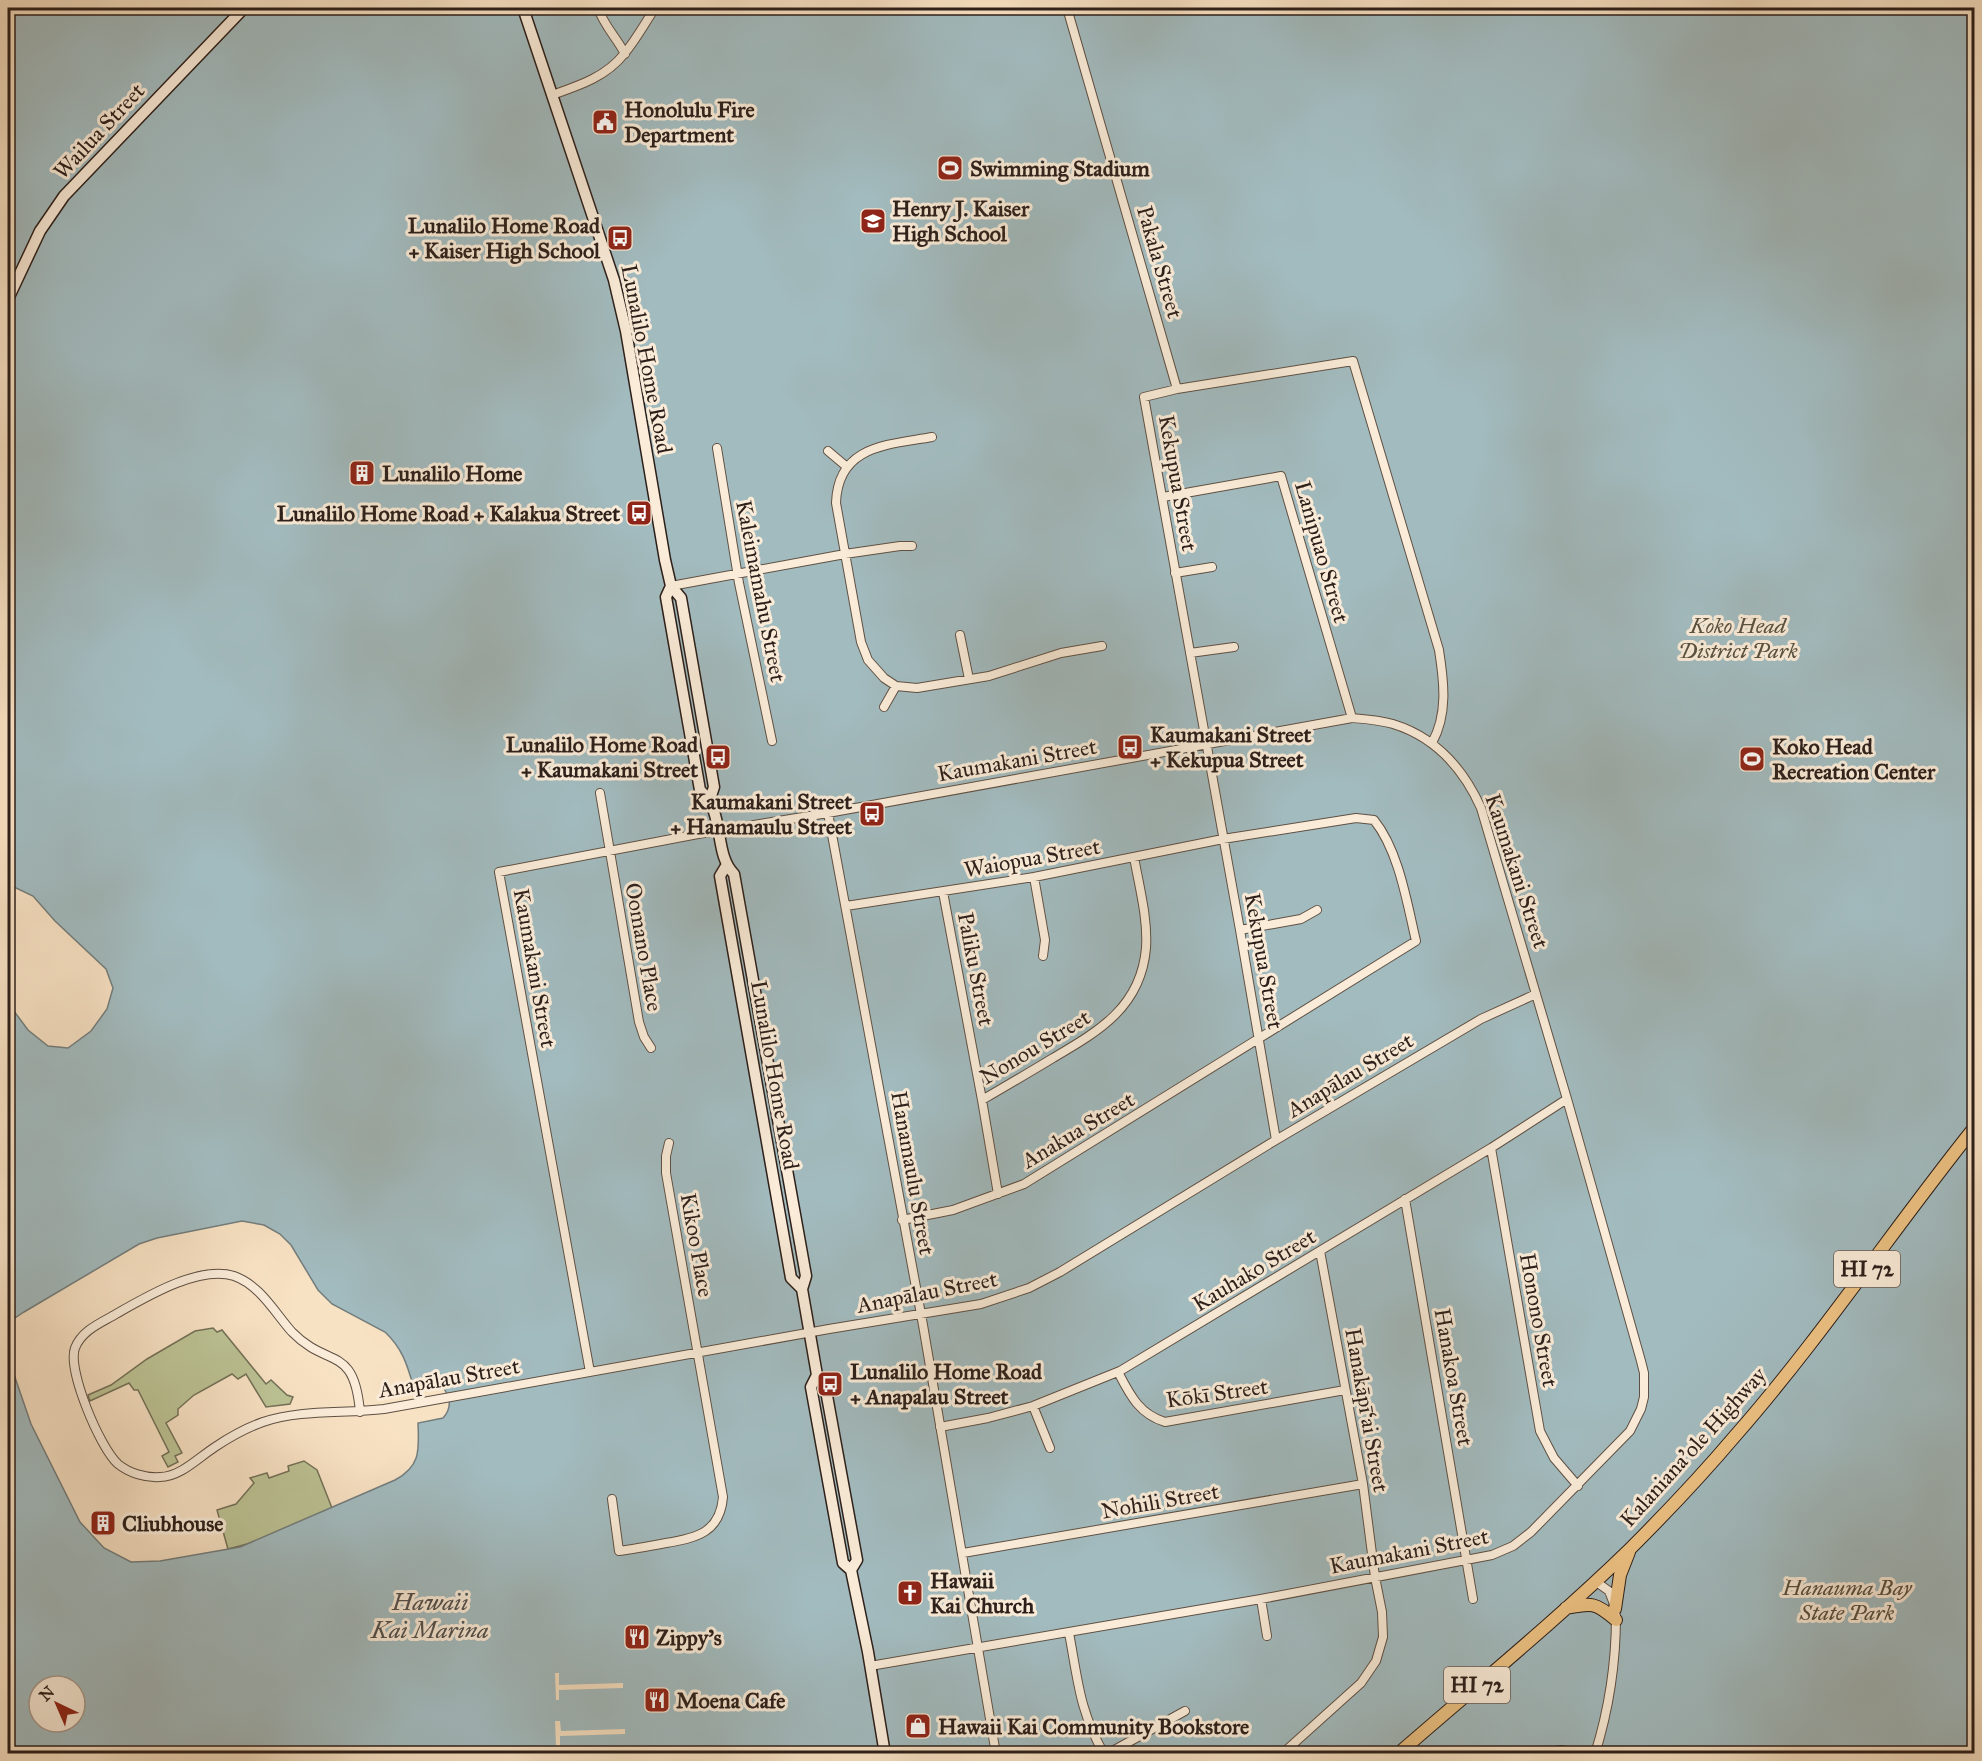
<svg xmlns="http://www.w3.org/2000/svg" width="1982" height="1761" viewBox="0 0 1982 1761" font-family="'IM FELL Great Primer',serif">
<rect width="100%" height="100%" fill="#f8e2c4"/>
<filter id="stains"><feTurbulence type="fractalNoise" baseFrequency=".00333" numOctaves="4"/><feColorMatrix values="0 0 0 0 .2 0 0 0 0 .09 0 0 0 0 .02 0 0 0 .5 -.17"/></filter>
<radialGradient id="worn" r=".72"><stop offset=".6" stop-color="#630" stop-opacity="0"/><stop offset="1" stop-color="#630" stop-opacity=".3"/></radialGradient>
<!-- green -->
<path fill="#bcc395" stroke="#747158" stroke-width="1.5" d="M 213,1328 L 217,1332 L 222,1330 L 266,1384 L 271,1380 L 287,1395 L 293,1397 L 290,1404 L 266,1407 L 246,1374 L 238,1379 L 232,1374 L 194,1395 L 178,1409 L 178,1415 L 166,1423 L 182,1453 L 175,1456 L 178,1462 L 168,1467 L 162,1456 L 169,1452 L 138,1390 L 134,1390 L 129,1383 L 90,1401 L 88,1395 L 111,1385 L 147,1359 L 195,1331 Z
M 304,1461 L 317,1470 L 332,1508 L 251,1543 L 228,1549 L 217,1510 L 236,1504 L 254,1483 L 250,1478 L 267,1473 L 269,1478 L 289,1471 L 288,1466 Z"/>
<!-- water -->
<path fill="#a2bbbf" stroke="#737d7d" stroke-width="1.5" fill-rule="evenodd" d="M 8,8 L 1974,8 L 1974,1753 L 8,1753 L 8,1357 L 31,1424 L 80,1522 L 104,1548 L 131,1562 L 160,1561 L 240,1547 L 395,1480 C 421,1466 419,1450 418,1423 L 443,1418 C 455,1405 448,1391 437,1381 L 413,1385 C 407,1364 402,1348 385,1332 L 332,1304 L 318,1290 L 291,1245 L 280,1234 L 264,1225 L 242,1221 L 157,1238 L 139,1244 L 24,1312 L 15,1318 L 8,1328 L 8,1003 L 28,1030 L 48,1046 L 68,1048 L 91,1031 L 107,1009 L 113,988 L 106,969 L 55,921 L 33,896 L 12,886 L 8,887 ZM 39,1686 L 75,1686 L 75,1722 L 39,1722 Z"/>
<!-- pier -->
<path fill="#f8e2c4" d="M 555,1673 L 559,1673 L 559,1685 L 623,1683 L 623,1688 L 559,1690 L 559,1700 L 556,1700 Z
M 555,1721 L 560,1721 L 561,1731 L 625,1729 L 625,1734 L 560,1736 L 560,1746 L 556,1746 Z"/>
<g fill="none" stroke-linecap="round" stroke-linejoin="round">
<!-- minor casing -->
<g stroke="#5f5044" stroke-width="10">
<path id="minor" d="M 598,8 C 604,26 617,38 625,54
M 1067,8 L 1177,389
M 552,95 C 578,86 606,77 624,54 C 636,40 645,23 655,8
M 932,437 C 888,445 838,445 836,503 L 861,642 L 868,660 L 884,678 L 896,686 L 917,688 L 989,676 L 1061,653 L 1102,646
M 717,448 L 739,583 L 772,741
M 828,451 L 847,467
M 1163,497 L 1281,476 L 1352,718
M 1175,573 L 1212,567
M 671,586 L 845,554 L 900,546 L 912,546
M 960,635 L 969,679
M 1190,653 L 1234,647
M 884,707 L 896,686
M 600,793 L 639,1022 L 644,1037 L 651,1048
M 828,813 L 923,1325 L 996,1754
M 1034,877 L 1045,940 L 1043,956
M 943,892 L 982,1100 L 998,1194
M 846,906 L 1034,877 L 1223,839 L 1356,818 L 1374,820 C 1399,851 1407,903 1416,941 L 1024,1184 L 953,1210 L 902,1220
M 1240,930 L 1301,919 L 1317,910
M 982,1100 C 1006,1086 1030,1072 1053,1058 C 1099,1031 1141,1007 1146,948 C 1148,918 1139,886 1134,857
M 1276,1140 L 1240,930 L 1144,397 L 1177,389 L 1353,361 L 1439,650 C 1444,682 1448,714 1432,743
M 1491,1148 L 1540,1431 L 1554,1458 L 1578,1486
M 1405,1199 L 1473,1599
M 590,1372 L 499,872 L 698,834 L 828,813 L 1352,718 C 1365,719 1380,720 1393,724 C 1435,737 1463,768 1481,808 L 1567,1099 L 1641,1361 L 1644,1373 L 1644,1397 L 1641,1409 L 1630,1431 L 1531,1532 L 1513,1546 L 1492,1555 L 1261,1599 L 870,1666
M 1118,1372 C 1130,1395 1139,1414 1165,1422 L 1345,1390
M 1033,1406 L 1050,1448
M 360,1412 C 354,1344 328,1369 292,1332 C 275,1313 260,1285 234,1276 C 199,1265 146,1297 116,1314 C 101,1323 82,1330 75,1348 C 67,1370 100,1448 118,1464 C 129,1473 145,1478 160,1477 C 180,1477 198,1458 215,1447 C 230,1437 246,1428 263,1422 C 301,1409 344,1414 384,1409 L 829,1329 L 981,1304 L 1029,1288 L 1060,1272 L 1276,1140 L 1481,1019 L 1536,994
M 940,1427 L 988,1418 L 1033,1406 L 1120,1371 L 1491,1148 L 1567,1099
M 612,1499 L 619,1551 C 634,1549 650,1546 666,1543 C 696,1538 720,1533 723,1497 L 666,1173 L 666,1156 L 669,1143
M 963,1553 L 1363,1484
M 1595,1581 L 1609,1591 L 1614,1604
M 1261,1599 L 1267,1636
M 1069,1633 C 1078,1680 1079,1710 1104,1754
M 1107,1754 L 1185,1711
M 1282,1754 L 1361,1683 L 1376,1661 L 1383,1637 L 1382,1612 L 1375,1577 L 1363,1484 L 1320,1251
M 1540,1754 L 1561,1750 L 1585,1754
M 1595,1754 C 1609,1709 1616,1663 1616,1616"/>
</g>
<!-- secondary casing -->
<g stroke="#2c1f1a" stroke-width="13">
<path id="secondary" d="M 523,8 L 614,280 L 626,331 L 665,560 L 671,586 L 681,598 L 714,787 L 710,799
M 8,299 L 40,231 L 64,196 L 244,8
M 671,586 L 666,597 L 700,790 C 726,813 713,853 734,874 L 806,1276 L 802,1289 L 817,1375 L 825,1385 L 857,1560 L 851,1570
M 726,866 L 720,876 L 791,1278 L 802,1289
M 817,1375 L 811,1387 L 843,1563 L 851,1570 L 868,1652 L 885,1754"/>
</g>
<!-- primary casing -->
<g stroke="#2c1f1a" stroke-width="14">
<path id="primary" d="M 1566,1608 C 1592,1603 1595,1602 1616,1620
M 1615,1609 L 1620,1575 L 1629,1552
M 1398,1754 C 1476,1686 1556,1621 1630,1549 C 1666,1513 1702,1475 1735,1436 C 1821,1338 1893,1229 1974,1128"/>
</g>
<!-- minor -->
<use href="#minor" stroke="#faecd9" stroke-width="8"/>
<!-- secondary -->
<use href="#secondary" stroke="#faecd9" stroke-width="10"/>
<!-- primary -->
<use href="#primary" stroke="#ecc182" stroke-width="12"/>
</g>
<!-- icons -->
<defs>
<g id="civic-square" transform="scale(1.35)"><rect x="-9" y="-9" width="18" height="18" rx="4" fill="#8f2418" stroke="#faecd9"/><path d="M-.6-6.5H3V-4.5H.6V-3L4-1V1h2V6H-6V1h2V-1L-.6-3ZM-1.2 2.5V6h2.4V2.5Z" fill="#fff"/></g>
<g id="stadium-square" transform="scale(1.35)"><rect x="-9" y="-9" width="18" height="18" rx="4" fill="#8f2418" stroke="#faecd9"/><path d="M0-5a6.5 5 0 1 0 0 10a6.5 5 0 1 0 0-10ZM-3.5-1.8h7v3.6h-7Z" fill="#fff"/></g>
<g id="school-square" transform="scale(1.35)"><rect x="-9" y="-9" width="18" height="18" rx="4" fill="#8f2418" stroke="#faecd9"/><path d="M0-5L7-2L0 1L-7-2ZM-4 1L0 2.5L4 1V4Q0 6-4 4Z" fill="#fff"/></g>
<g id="bus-square" transform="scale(1.35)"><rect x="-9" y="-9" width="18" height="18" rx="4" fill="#8f2418" stroke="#faecd9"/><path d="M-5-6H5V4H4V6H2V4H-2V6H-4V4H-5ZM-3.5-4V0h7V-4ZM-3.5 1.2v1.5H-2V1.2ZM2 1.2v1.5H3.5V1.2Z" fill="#fff"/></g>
<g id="building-square" transform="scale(1.35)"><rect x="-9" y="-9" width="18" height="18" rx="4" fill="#8f2418" stroke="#faecd9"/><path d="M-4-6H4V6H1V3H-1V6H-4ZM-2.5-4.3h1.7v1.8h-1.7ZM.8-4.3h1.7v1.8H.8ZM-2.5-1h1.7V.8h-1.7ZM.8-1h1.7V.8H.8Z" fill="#fff"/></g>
<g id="church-square" transform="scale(1.35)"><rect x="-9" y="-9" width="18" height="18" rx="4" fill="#8f2418" stroke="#faecd9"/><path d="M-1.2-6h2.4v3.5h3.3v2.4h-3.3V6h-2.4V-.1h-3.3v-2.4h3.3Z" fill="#fff"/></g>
<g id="restaurant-square" transform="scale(1.35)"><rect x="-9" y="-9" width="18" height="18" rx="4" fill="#8f2418" stroke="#faecd9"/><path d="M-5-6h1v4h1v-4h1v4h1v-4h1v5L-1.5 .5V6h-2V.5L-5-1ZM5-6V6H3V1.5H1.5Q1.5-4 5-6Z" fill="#fff"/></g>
<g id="shop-square" transform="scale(1.35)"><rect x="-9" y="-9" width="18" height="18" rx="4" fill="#8f2418" stroke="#faecd9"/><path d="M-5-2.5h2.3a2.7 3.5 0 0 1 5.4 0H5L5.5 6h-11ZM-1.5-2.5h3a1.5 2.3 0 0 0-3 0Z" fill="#fff"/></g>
</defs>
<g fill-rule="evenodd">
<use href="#civic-square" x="605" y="122"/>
<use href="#stadium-square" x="950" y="168"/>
<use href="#school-square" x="873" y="221"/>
<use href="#bus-square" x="620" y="238"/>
<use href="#building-square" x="362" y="473"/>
<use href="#bus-square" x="639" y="513"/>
<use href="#bus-square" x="1130" y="747"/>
<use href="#bus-square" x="718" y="757"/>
<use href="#stadium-square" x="1752" y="759"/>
<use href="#bus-square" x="872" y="814"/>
<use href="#bus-square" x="830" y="1384"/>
<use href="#building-square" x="103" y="1523"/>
<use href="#church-square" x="910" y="1593"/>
<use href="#restaurant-square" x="637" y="1637"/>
<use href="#restaurant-square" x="657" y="1700"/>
<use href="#shop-square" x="918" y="1726"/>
</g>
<g text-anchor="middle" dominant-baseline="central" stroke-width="6" stroke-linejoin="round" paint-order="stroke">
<!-- shield labels -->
<g fill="#faecd9" stroke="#6a5c53" stroke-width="1.5">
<rect x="1834" y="1251" width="66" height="36" rx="4.5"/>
<rect x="1444" y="1667" width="66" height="36" rx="4.5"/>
</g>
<g font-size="21" font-weight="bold" fill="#2c1f1a">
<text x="1867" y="1269">HI 72</text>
<text x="1477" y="1685">HI 72</text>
</g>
<!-- poi labels -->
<g font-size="22" font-weight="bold" fill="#2c1f1a" stroke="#faecd9" text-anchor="start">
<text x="624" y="109">Honolulu Fire<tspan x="624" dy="25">Department</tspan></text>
<text x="970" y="168">Swimming Stadium</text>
<text x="892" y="208">Henry J. Kaiser<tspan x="892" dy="25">High School</tspan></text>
<text x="600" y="225" text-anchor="end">Lunalilo Home Road<tspan x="600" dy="25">+ Kaiser High School</tspan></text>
<text x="382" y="473">Lunalilo Home</text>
<text x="620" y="513" text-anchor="end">Lunalilo Home Road + Kalakua Street</text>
<text x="1150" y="734">Kaumakani Street<tspan x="1150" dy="25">+ Kekupua Street</tspan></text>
<text x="698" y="744" text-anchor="end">Lunalilo Home Road<tspan x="698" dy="25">+ Kaumakani Street</tspan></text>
<text x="1772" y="746">Koko Head<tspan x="1772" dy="25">Recreation Center</tspan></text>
<text x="852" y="801" text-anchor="end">Kaumakani Street<tspan x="852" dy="25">+ Hanamaulu Street</tspan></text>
<text x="850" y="1371">Lunalilo Home Road<tspan x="850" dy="25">+ Anapalau Street</tspan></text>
<text x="122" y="1523">Cliubhouse</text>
<text x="930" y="1580">Hawaii<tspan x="930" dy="25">Kai Church</tspan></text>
<text x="656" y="1637">Zippy's</text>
<text x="676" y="1700">Moena Cafe</text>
<text x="938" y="1726">Hawaii Kai Community Bookstore</text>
</g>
<!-- street labels -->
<g font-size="22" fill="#2c1f1a" stroke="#faecd9">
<text transform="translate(99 131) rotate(-47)">Wailua Street</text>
<text transform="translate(1160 262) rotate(74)">Pakala Street</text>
<text transform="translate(647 359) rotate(79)">Lunalilo Home Road</text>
<text transform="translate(1178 483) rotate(80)">Kekupua Street</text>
<text transform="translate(1322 552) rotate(74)">Lanipuao Street</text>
<text transform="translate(761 591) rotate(79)">Kaleimamahu Street</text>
<text transform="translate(1017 760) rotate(-10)">Kaumakani Street</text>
<text transform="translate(1032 858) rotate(-10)">Waiopua Street</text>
<text transform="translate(1517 871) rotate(72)">Kaumakani Street</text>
<text transform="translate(644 947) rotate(80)">Oomano Place</text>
<text transform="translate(1264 961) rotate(80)">Kekupua Street</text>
<text transform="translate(535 968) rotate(80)">Kaumakani Street</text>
<text transform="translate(976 969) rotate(79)">Paliku Street</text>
<text transform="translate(1035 1047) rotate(-31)">Nonou Street</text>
<text transform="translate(775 1075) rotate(80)">Lunalilo Home Road</text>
<text transform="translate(1350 1075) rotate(-31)">Anapālau Street</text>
<text transform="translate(1078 1130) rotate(-31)">Anakua Street</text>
<text transform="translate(913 1173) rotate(80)">Hanamaulu Street</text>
<text transform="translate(697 1245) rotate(80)">Kikoo Place</text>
<text transform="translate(1254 1270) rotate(-31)">Kauhako Street</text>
<text transform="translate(927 1292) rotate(-11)">Anapālau Street</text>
<text transform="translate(1539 1320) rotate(80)">Honono Street</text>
<text transform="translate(1454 1377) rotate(80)">Hanakoa Street</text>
<text transform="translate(449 1378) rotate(-10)">Anapālau Street</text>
<text transform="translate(1217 1393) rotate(-8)">Kōkī Street</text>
<text transform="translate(1367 1410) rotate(80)">Hanakāpī‘ai Street</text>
<text transform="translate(1693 1447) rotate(-48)">Kalaniana’ole Highway</text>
<text transform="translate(1160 1501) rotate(-10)">Nohili Street</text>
<text transform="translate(1409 1551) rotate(-11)">Kaumakani Street</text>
</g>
<!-- park labels -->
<g font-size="22" font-style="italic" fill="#57503f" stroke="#faecd9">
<text x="1738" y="625">Koko Head<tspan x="1738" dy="25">District Park</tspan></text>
<text x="1847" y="1587">Hanauma Bay<tspan x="1847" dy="25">State Park</tspan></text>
</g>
<!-- water labels -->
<g font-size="24" font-style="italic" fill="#4f4e4c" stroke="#faecd9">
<text x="430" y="1602">Hawaii<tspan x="430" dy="28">Kai Marina</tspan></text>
</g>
</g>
<!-- margin -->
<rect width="1982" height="1761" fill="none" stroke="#f8e2c4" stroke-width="30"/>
<rect x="9" y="9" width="1964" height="1743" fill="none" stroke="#2c1f1a" stroke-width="3"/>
<rect x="15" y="15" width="1952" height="1731" fill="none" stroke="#2c1f1a" stroke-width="1.5"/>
<!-- north arrow -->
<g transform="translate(57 1704) rotate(316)"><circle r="28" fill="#faecd9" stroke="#a89a8d" stroke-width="1.5"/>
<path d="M0-4.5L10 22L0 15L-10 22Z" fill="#8f2418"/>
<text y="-9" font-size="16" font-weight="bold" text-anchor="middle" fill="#2c1f1a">N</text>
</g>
<rect width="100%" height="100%" filter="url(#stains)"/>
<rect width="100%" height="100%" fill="url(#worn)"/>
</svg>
